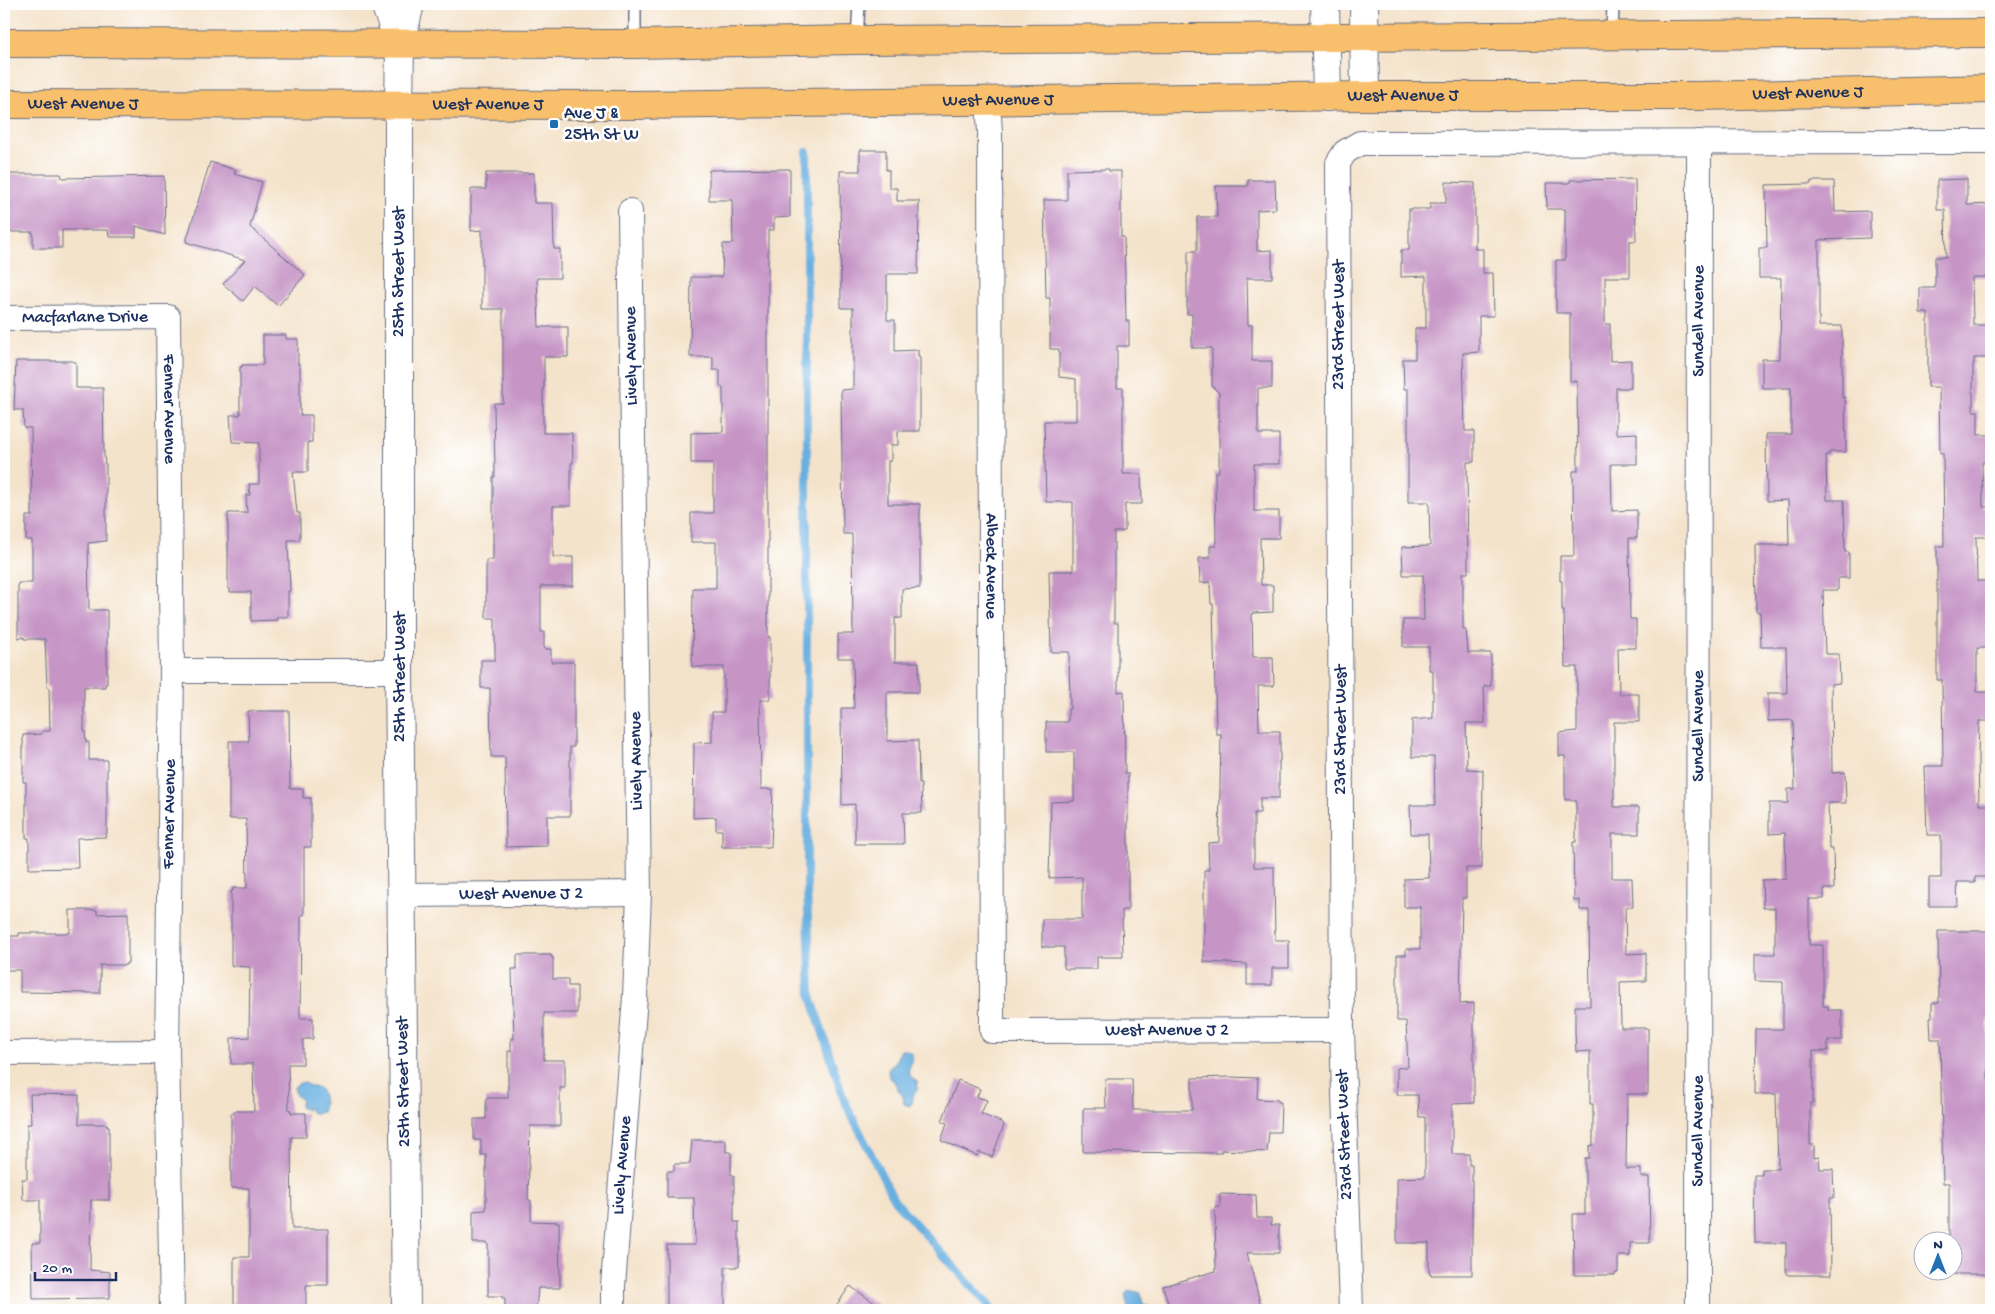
<svg xmlns="http://www.w3.org/2000/svg" width="1995" height="1314" viewBox="0 0 1995 1314" font-family="'Gochi Hand',sans-serif">
<rect width="100%" height="100%" fill="#fff"/>
<filter id="ink" filterUnits="userSpaceOnUse"><feTurbulence type="fractalNoise" baseFrequency=".02" numOctaves="2"/><feDisplacementMap in="SourceGraphic" scale="10" xChannelSelector="R" yChannelSelector="G"/><feConvolveMatrix kernelMatrix="1 2 1 2 8 2 1 2 1" color-interpolation-filters="sRGB"/></filter>
<filter id="wash" filterUnits="userSpaceOnUse"><feTurbulence type="fractalNoise" baseFrequency=".0096" numOctaves="4" result="noise"/><feDisplacementMap in="SourceGraphic" scale="20" xChannelSelector="R" yChannelSelector="G"/><feGaussianBlur stdDeviation="1.12" result="paint"/><feColorMatrix in="noise" values="0 0 0 0 0 0 0 0 0 0 0 0 0 0 0 0 0 1.4 0 .05"/><feComposite in="paint" operator="in"/></filter>
<g filter="url(#wash)">
<rect width="100%" height="100%" fill="#f4e3cb"/>
<!-- water -->
<path fill="#69b0e0" stroke="#42709f" d="M 901,1050 L 907,1050 C 920,1060 907,1063 909,1073 C 910,1077 915,1079 917,1082 L 918,1089 L 912,1097 L 913,1101 L 910,1106 L 904,1104 L 903,1096 C 895,1089 898,1083 889,1077 L 888,1070 L 895,1062 Z
M 304,1082 L 311,1087 L 319,1088 C 324,1094 325,1105 322,1112 L 316,1114 L 311,1112 L 309,1108 L 306,1110 L 300,1107 L 302,1100 C 296,1097 295,1094 294,1087 L 300,1083 Z
M 1129,1290 L 1141,1293 L 1143,1304 L 1153,1308 L 1157,1306 L 1161,1310 L 1126,1310 L 1128,1308 L 1125,1295 Z"/>
<g fill="none" stroke-linecap="round" stroke-linejoin="round">
<!-- stream -->
<path stroke="#69b0e0" stroke-width="8" d="M 807,152 L 807,887 L 811,996 L 844,1100 L 894,1200 L 993,1310"/>
</g>
<g id="blocks">
<!-- building -->
<path fill="#c695c6" d="M 860,150 L 886,150 L 886,170 L 889,170 L 889,188 L 897,188 L 897,201 L 919,201 L 918,274 L 887,274 L 887,320 L 895,320 L 895,351 L 918,350 L 918,356 L 920,356 L 920,431 L 898,431 L 898,445 L 891,445 L 891,461 L 888,461 L 888,504 L 920,504 L 920,588 L 902,589 L 902,618 L 895,618 L 895,662 L 919,662 L 919,692 L 887,692 L 887,741 L 918,740 L 919,784 L 921,784 L 922,813 L 903,813 L 904,844 L 855,844 L 855,804 L 842,805 L 841,708 L 854,708 L 853,658 L 838,658 L 838,634 L 853,634 L 852,534 L 843,534 L 841,390 L 853,389 L 853,308 L 841,308 L 840,171 L 860,171 Z
M 210,162 L 236,170 L 234,174 L 262,182 L 250,227 L 305,275 L 278,306 L 255,286 L 243,301 L 223,284 L 245,260 L 186,242 Z
M 790,169 L 790,217 L 774,218 L 774,230 L 768,230 L 768,637 L 770,637 L 770,700 L 760,700 L 761,789 L 773,789 L 771,847 L 722,847 L 722,830 L 716,830 L 716,817 L 693,818 L 694,743 L 712,742 L 712,712 L 724,712 L 724,667 L 692,667 L 693,588 L 716,588 L 716,542 L 691,542 L 691,513 L 713,513 L 713,463 L 691,463 L 691,433 L 723,432 L 723,387 L 720,387 L 720,370 L 713,370 L 713,357 L 690,357 L 691,277 L 722,277 L 723,244 L 733,244 L 732,200 L 709,200 L 709,170 Z
M 1109,169 L 1109,171 L 1121,171 L 1121,237 L 1124,237 L 1126,321 L 1129,321 L 1129,346 L 1117,346 L 1117,388 L 1123,388 L 1123,474 L 1141,474 L 1142,504 L 1125,504 L 1125,531 L 1114,532 L 1114,623 L 1118,623 L 1118,692 L 1124,691 L 1125,773 L 1128,773 L 1128,910 L 1122,910 L 1123,957 L 1097,957 L 1097,969 L 1067,969 L 1064,968 L 1064,947 L 1042,947 L 1042,919 L 1082,919 L 1082,877 L 1049,878 L 1051,802 L 1074,801 L 1074,752 L 1046,752 L 1046,722 L 1068,722 L 1068,709 L 1070,709 L 1069,652 L 1051,652 L 1049,571 L 1073,571 L 1073,502 L 1046,502 L 1044,421 L 1076,421 L 1076,379 L 1059,377 L 1059,349 L 1050,349 L 1050,298 L 1046,298 L 1044,200 L 1067,200 L 1067,170 Z
M 486,173 L 534,173 L 534,203 L 553,203 L 554,249 L 560,249 L 560,278 L 537,278 L 539,327 L 568,327 L 568,357 L 544,357 L 544,388 L 543,388 L 543,433 L 572,433 L 573,463 L 571,463 L 571,506 L 553,506 L 553,557 L 573,557 L 573,586 L 541,586 L 541,632 L 544,632 L 544,649 L 551,649 L 551,662 L 574,662 L 574,747 L 570,747 L 570,816 L 547,816 L 547,846 L 506,847 L 505,757 L 491,757 L 490,688 L 481,688 L 481,660 L 495,660 L 495,618 L 486,618 L 486,560 L 493,560 L 493,477 L 495,477 L 494,403 L 503,403 L 503,309 L 482,309 L 482,230 L 471,231 L 471,189 L 486,189 Z
M 4,174 L 61,174 L 62,178 L 164,176 L 165,235 L 136,226 L 136,237 L 109,237 L 108,230 L 62,230 L 62,248 L 33,248 L 33,232 L 4,232 Z
M 1635,179 L 1636,241 L 1630,241 L 1630,277 L 1605,277 L 1605,324 L 1610,324 L 1610,361 L 1631,360 L 1631,388 L 1616,388 L 1616,434 L 1637,433 L 1637,464 L 1611,464 L 1612,511 L 1637,510 L 1637,538 L 1629,538 L 1630,619 L 1636,619 L 1636,648 L 1618,648 L 1619,694 L 1639,694 L 1639,722 L 1614,722 L 1614,807 L 1639,807 L 1639,834 L 1612,834 L 1612,878 L 1632,878 L 1633,907 L 1625,907 L 1626,954 L 1646,953 L 1646,981 L 1620,982 L 1621,1028 L 1648,1028 L 1648,1094 L 1627,1094 L 1626,1169 L 1641,1169 L 1641,1177 L 1649,1177 L 1650,1243 L 1630,1243 L 1630,1256 L 1618,1256 L 1618,1273 L 1615,1273 L 1615,1275 L 1574,1275 L 1573,1214 L 1585,1214 L 1585,1158 L 1589,1158 L 1589,1146 L 1593,1145 L 1593,1104 L 1590,1104 L 1590,1051 L 1576,1052 L 1575,1032 L 1575,1006 L 1590,1006 L 1589,910 L 1580,910 L 1580,900 L 1574,901 L 1573,842 L 1576,842 L 1576,800 L 1565,800 L 1565,756 L 1559,756 L 1559,733 L 1577,731 L 1577,667 L 1565,667 L 1564,611 L 1562,611 L 1562,581 L 1560,581 L 1560,556 L 1574,556 L 1573,471 L 1578,471 L 1577,381 L 1570,381 L 1570,313 L 1556,313 L 1556,260 L 1565,260 L 1565,209 L 1547,209 L 1546,183 L 1570,183 L 1570,180 Z
M 1967,179 L 1967,205 L 1991,204 L 1991,277 L 1972,277 L 1973,325 L 1991,325 L 1991,358 L 1974,358 L 1974,364 L 1973,364 L 1973,411 L 1978,411 L 1978,435 L 1991,435 L 1991,462 L 1982,463 L 1983,507 L 1991,507 L 1991,537 L 1976,537 L 1977,581 L 1991,581 L 1991,648 L 1977,648 L 1977,692 L 1991,692 L 1991,721 L 1979,721 L 1978,757 L 1979,805 L 1991,805 L 1991,877 L 1975,877 L 1975,882 L 1957,882 L 1958,906 L 1929,906 L 1929,878 L 1941,878 L 1941,835 L 1927,835 L 1925,766 L 1943,766 L 1942,680 L 1937,680 L 1937,546 L 1944,546 L 1943,453 L 1940,453 L 1939,387 L 1928,387 L 1928,313 L 1920,313 L 1920,288 L 1935,288 L 1935,257 L 1946,257 L 1945,210 L 1937,210 L 1937,180 Z
M 1248,180 L 1275,180 L 1276,209 L 1257,210 L 1257,251 L 1272,250 L 1272,278 L 1247,278 L 1248,325 L 1252,325 L 1252,361 L 1272,361 L 1272,388 L 1258,388 L 1258,434 L 1279,434 L 1279,464 L 1254,464 L 1254,511 L 1279,511 L 1279,538 L 1260,538 L 1261,585 L 1273,585 L 1273,612 L 1252,613 L 1253,657 L 1273,657 L 1274,686 L 1258,686 L 1259,731 L 1280,731 L 1280,761 L 1279,761 L 1279,798 L 1260,798 L 1260,813 L 1254,813 L 1254,867 L 1274,867 L 1275,940 L 1289,940 L 1289,968 L 1272,968 L 1272,985 L 1247,985 L 1247,964 L 1204,962 L 1204,870 L 1209,870 L 1208,843 L 1219,842 L 1221,734 L 1216,734 L 1213,604 L 1211,604 L 1210,582 L 1200,583 L 1199,558 L 1210,558 L 1210,546 L 1216,546 L 1215,472 L 1219,472 L 1219,393 L 1212,386 L 1212,348 L 1192,348 L 1192,314 L 1187,314 L 1187,273 L 1188,273 L 1188,251 L 1197,251 L 1197,217 L 1217,217 L 1216,186 L 1248,186 Z
M 1811,181 L 1834,181 L 1835,212 L 1870,211 L 1870,238 L 1819,240 L 1819,326 L 1842,326 L 1842,398 L 1845,397 L 1846,452 L 1829,452 L 1829,455 L 1826,455 L 1827,500 L 1844,500 L 1845,552 L 1849,552 L 1849,578 L 1838,578 L 1838,590 L 1823,590 L 1825,654 L 1839,654 L 1840,683 L 1831,684 L 1832,773 L 1845,772 L 1846,803 L 1828,803 L 1829,849 L 1833,849 L 1834,889 L 1824,889 L 1824,899 L 1809,899 L 1809,945 L 1823,945 L 1823,1006 L 1828,1006 L 1828,1010 L 1842,1010 L 1842,1040 L 1828,1040 L 1828,1051 L 1813,1051 L 1813,1103 L 1810,1103 L 1810,1145 L 1814,1145 L 1814,1158 L 1819,1157 L 1820,1169 L 1833,1169 L 1834,1198 L 1830,1198 L 1831,1275 L 1789,1275 L 1786,1274 L 1786,1243 L 1755,1243 L 1754,1175 L 1762,1175 L 1762,1169 L 1778,1169 L 1776,1094 L 1755,1094 L 1756,1029 L 1783,1029 L 1783,982 L 1755,981 L 1755,954 L 1775,954 L 1775,908 L 1763,908 L 1762,880 L 1786,879 L 1785,833 L 1769,834 L 1769,803 L 1788,803 L 1788,789 L 1795,789 L 1793,720 L 1768,721 L 1768,693 L 1787,693 L 1786,647 L 1761,647 L 1760,612 L 1756,612 L 1755,545 L 1789,545 L 1788,500 L 1767,501 L 1766,434 L 1791,434 L 1791,388 L 1762,388 L 1762,359 L 1780,359 L 1781,278 L 1759,278 L 1759,248 L 1767,248 L 1766,185 L 1811,184 Z
M 1446,182 L 1475,183 L 1475,249 L 1483,249 L 1483,273 L 1493,273 L 1494,316 L 1479,316 L 1479,352 L 1463,353 L 1465,431 L 1474,431 L 1474,462 L 1467,462 L 1468,573 L 1463,573 L 1463,630 L 1466,630 L 1468,653 L 1491,653 L 1491,686 L 1484,686 L 1485,723 L 1466,723 L 1467,769 L 1483,770 L 1482,868 L 1466,868 L 1466,898 L 1462,898 L 1460,1004 L 1474,1003 L 1474,1103 L 1452,1104 L 1452,1154 L 1469,1154 L 1469,1165 L 1472,1165 L 1472,1275 L 1431,1275 L 1431,1273 L 1429,1273 L 1429,1243 L 1397,1243 L 1397,1178 L 1425,1177 L 1425,1117 L 1419,1117 L 1418,1095 L 1397,1095 L 1397,1068 L 1408,1067 L 1406,1021 L 1397,1021 L 1397,955 L 1406,955 L 1406,949 L 1420,949 L 1420,907 L 1404,907 L 1404,879 L 1429,878 L 1428,834 L 1411,834 L 1410,805 L 1435,805 L 1434,757 L 1412,757 L 1412,720 L 1433,718 L 1433,670 L 1429,670 L 1429,647 L 1403,647 L 1403,620 L 1424,620 L 1423,575 L 1403,575 L 1402,547 L 1430,546 L 1429,502 L 1408,502 L 1408,389 L 1404,389 L 1403,359 L 1415,359 L 1415,328 L 1426,328 L 1426,276 L 1401,277 L 1401,250 L 1409,250 L 1409,209 L 1430,209 L 1430,203 L 1446,203 Z
M 263,335 L 286,335 L 286,339 L 298,339 L 298,365 L 300,365 L 300,415 L 312,415 L 312,442 L 308,442 L 308,472 L 293,472 L 297,513 L 300,513 L 300,540 L 288,540 L 290,591 L 288,591 L 288,617 L 277,617 L 277,620 L 251,621 L 251,592 L 230,592 L 230,589 L 228,589 L 228,513 L 247,513 L 246,495 L 250,495 L 249,484 L 259,484 L 259,443 L 232,442 L 230,415 L 240,415 L 240,367 L 242,367 L 242,365 L 263,365 Z
M 16,361 L 73,361 L 73,362 L 76,362 L 76,388 L 103,388 L 104,456 L 105,464 L 106,464 L 106,541 L 88,543 L 89,610 L 107,610 L 107,684 L 105,684 L 105,687 L 84,687 L 84,731 L 85,731 L 86,742 L 89,742 L 89,760 L 107,760 L 107,834 L 106,834 L 106,837 L 77,838 L 78,868 L 29,869 L 29,838 L 26,838 L 26,782 L 23,782 L 23,735 L 42,734 L 42,731 L 50,731 L 49,687 L 47,687 L 45,639 L 24,639 L 24,637 L 18,638 L 18,583 L 32,583 L 32,540 L 26,540 L 26,516 L 32,516 L 31,428 L 24,428 L 23,410 L 14,410 Z
M 248,711 L 289,711 L 290,789 L 303,789 L 303,798 L 311,798 L 311,847 L 304,847 L 304,915 L 301,915 L 300,1018 L 313,1018 L 313,1039 L 303,1039 L 303,1064 L 288,1064 L 289,1110 L 291,1110 L 291,1113 L 306,1113 L 306,1137 L 291,1137 L 292,1229 L 328,1229 L 328,1285 L 306,1285 L 306,1310 L 234,1310 L 234,1257 L 249,1257 L 249,1188 L 231,1188 L 231,1113 L 234,1113 L 234,1111 L 254,1111 L 253,1064 L 231,1064 L 231,1038 L 249,1037 L 250,967 L 231,966 L 231,891 L 233,891 L 233,888 L 247,888 L 246,819 L 229,819 L 229,741 L 249,741 Z
M 70,910 L 97,910 L 97,914 L 128,913 L 128,963 L 126,963 L 126,965 L 100,965 L 100,993 L 20,992 L 20,970 L 4,970 L 4,936 L 19,936 L 19,933 L 70,933 Z
M 1938,931 L 1991,931 L 1991,1019 L 1988,1019 L 1988,1079 L 1991,1079 L 1991,1273 L 1987,1274 L 1950,1274 L 1950,1272 L 1952,1272 L 1952,1242 L 1949,1242 L 1949,1183 L 1943,1183 L 1940,1039 L 1931,1039 L 1930,1017 L 1932,1017 L 1932,1003 L 1939,1003 Z
M 517,955 L 551,955 L 551,957 L 553,957 L 553,979 L 568,979 L 568,986 L 577,986 L 577,1013 L 544,1013 L 544,1060 L 565,1060 L 565,1088 L 560,1088 L 560,1126 L 530,1126 L 528,1199 L 531,1201 L 531,1221 L 559,1222 L 560,1288 L 538,1288 L 536,1310 L 505,1310 L 505,1298 L 502,1298 L 502,1296 L 488,1296 L 488,1243 L 473,1243 L 473,1211 L 486,1210 L 486,1155 L 481,1155 L 481,1140 L 474,1140 L 474,1119 L 486,1119 L 486,1098 L 508,1098 L 508,1051 L 511,1051 L 511,1039 L 514,1039 L 512,969 L 517,969 Z
M 1231,1077 L 1258,1078 L 1257,1099 L 1278,1100 L 1278,1102 L 1281,1102 L 1280,1132 L 1269,1132 L 1267,1152 L 1221,1150 L 1221,1153 L 1083,1152 L 1083,1110 L 1084,1108 L 1106,1108 L 1105,1079 L 1132,1079 L 1133,1110 L 1192,1110 L 1192,1078 Z
M 958,1080 L 980,1089 L 977,1097 L 987,1100 L 981,1114 L 1003,1123 L 1004,1125 L 992,1157 L 979,1152 L 977,1156 L 941,1140 L 947,1123 L 942,1121 Z
M 30,1094 L 79,1095 L 79,1124 L 107,1124 L 107,1126 L 109,1126 L 109,1200 L 91,1200 L 90,1270 L 110,1272 L 110,1298 L 33,1299 L 32,1243 L 40,1243 L 40,1200 L 23,1200 L 22,1179 L 27,1179 L 27,1124 L 31,1124 Z
M 692,1140 L 726,1140 L 726,1152 L 731,1152 L 731,1175 L 734,1175 L 734,1222 L 739,1222 L 739,1267 L 725,1267 L 725,1310 L 667,1310 L 667,1245 L 695,1245 L 694,1198 L 667,1198 L 667,1171 L 674,1171 L 674,1164 L 690,1164 Z
M 1220,1194 L 1256,1195 L 1257,1218 L 1271,1218 L 1271,1225 L 1279,1225 L 1279,1253 L 1247,1253 L 1262,1310 L 1170,1310 L 1163,1286 L 1216,1271 L 1215,1207 L 1220,1207 Z
M 850,1286 L 885,1310 L 833,1310 Z"/>
</g>
</g>
<g filter="url(#ink)">
<use href="#blocks" fill-opacity="0" stroke="#676e84" stroke-width="1"/>
<g fill="none" stroke-linecap="round" stroke-linejoin="round">
<!-- service casing -->
<g stroke="#676e84" stroke-width="14">
<path id="service" d="M 635,4 L 635,44
M 1612,35 L 1613,4
M 857,40 L 859,4"/>
</g>
<!-- minor casing -->
<g stroke="#676e84" stroke-width="26">
<g id="minor">
<path id="s1" d="M 988,101 L 990,132 L 992,1031 L 1342,1030"/>
<path id="s2" d="M 4,318 L 168,317 L 172,671 L 167,1052 L 172,1310"/>
<path d="M 172,671 L 399,671"/>
<path id="s3" d="M 402,895 L 639,893"/>
<path d="M 4,1053 L 167,1052"/>
<path id="s4" d="M 613,1310 L 613,1286 L 635,997 L 639,893 L 630,211"/>
<path d="M 1351,1310 L 1342,1030 L 1338,163 L 1345,152 L 1360,143 L 1991,142"/>
<path id="s5" d="M 1698,1310 L 1699,142"/>
</g>
</g>
<!-- tertiary casing -->
<g stroke="#676e84" stroke-width="30">
<path id="tertiary" d="M 385,4 L 400,44
M 1325,4 L 1327,97
M 1364,4 L 1365,96
M 406,1310 L 399,671 L 399,105 L 400,44 L 410,4"/>
</g>
<!-- primary casing -->
<g stroke="#676e84" stroke-width="30">
<g id="primary">
<path d="M 4,43 L 635,44 L 857,40 L 1991,33"/>
<path id="s6" d="M 4,104 L 634,105 L 1365,96 L 1699,96 L 1991,89"/>
</g>
</g>
<!-- service -->
<use href="#service" stroke="#fff" stroke-width="11"/>
<!-- minor -->
<use href="#minor" stroke="#fff" stroke-width="24"/>
<!-- tertiary -->
<use href="#tertiary" stroke="#fff" stroke-width="28"/>
<!-- primary -->
<use href="#primary" stroke="#f8bf6c" stroke-width="28"/>
</g>
</g>
<!-- markers -->
<rect fill="#1f6fb2" stroke="#fff" stroke-width="2" x="549" y="119" width="10" height="10" rx="2.5"/>
<g text-anchor="middle" dominant-baseline="central" stroke-width="5" stroke-linejoin="round" paint-order="stroke">
<!-- street labels -->
<g font-size="18" fill="#1b2f5e" stroke="#fff">
<text stroke="none"><textPath href="#s6" startOffset="1804">West Avenue J</textPath></text>
<text stroke="none"><textPath href="#s6" startOffset="1399">West Avenue J</textPath></text>
<text stroke="none"><textPath href="#s6" startOffset="994">West Avenue J</textPath></text>
<text stroke="none"><textPath href="#s6" startOffset="79">West Avenue J</textPath></text>
<text stroke="none"><textPath href="#s6" startOffset="484">West Avenue J</textPath></text>
<text transform="translate(399 272) rotate(-90)">25th Street West</text>
<text stroke="none"><textPath href="#s2" startOffset="81">Macfarlane Drive</textPath></text>
<text stroke="none"><textPath href="#s5" startOffset="989">Sundell Avenue</textPath></text>
<text transform="translate(1339 325) rotate(-90)">23rd Street West</text>
<text transform="translate(632 356) rotate(-91)">Lively Avenue</text>
<text stroke="none"><textPath href="#s2" startOffset="256">Fenner Avenue</textPath></text>
<text stroke="none"><textPath href="#s1" startOffset="465">Albeck Avenue</textPath></text>
<text transform="translate(400 677) rotate(-90)">25th Street West</text>
<text stroke="none"><textPath href="#s5" startOffset="584">Sundell Avenue</textPath></text>
<text transform="translate(1341 730) rotate(-90)">23rd Street West</text>
<text transform="translate(637 761) rotate(-91)">Lively Avenue</text>
<text transform="translate(170 814) rotate(-89)">Fenner Avenue</text>
<text stroke="none"><textPath href="#s3" startOffset="119">West Avenue J 2</textPath></text>
<text stroke="none"><textPath href="#s1" startOffset="1105">West Avenue J 2</textPath></text>
<text transform="translate(404 1082) rotate(-91)">25th Street West</text>
<text stroke="none"><textPath href="#s5" startOffset="179">Sundell Avenue</textPath></text>
<text transform="translate(1345 1135) rotate(-92)">23rd Street West</text>
<text stroke="none"><textPath href="#s4" startOffset="145">Lively Avenue</textPath></text>
</g>
<!-- poi labels -->
<g font-size="18" fill="#1b2f5e" stroke="#fff" text-anchor="start">
<text x="564" y="114">Ave J &amp;<tspan x="564" dy="21">25th St W</tspan></text>
</g>
</g>
<!-- margin -->
<rect width="1995" height="1314" fill="none" stroke="#fff" stroke-width="20"/>
<!-- north arrow -->
<g transform="translate(1938 1256)"><circle r="24" fill="#ffffff" stroke="#a4acbf"/>
<path d="M0-4L9 19L0 12L-9 19Z" fill="#1f6fb2"/>
<text y="-8" font-size="14" font-weight="bold" text-anchor="middle" fill="#1b2f5e">N</text>
</g>
<!-- scale -->
<path d="M35 1272v8h81v-8" fill="none" stroke="#1b2f5e" stroke-width="2.5"/>
<text x="42" y="1272" font-size="15" fill="#1b2f5e" stroke="#ffffff" stroke-width="4" paint-order="stroke">20 m</text>
</svg>
